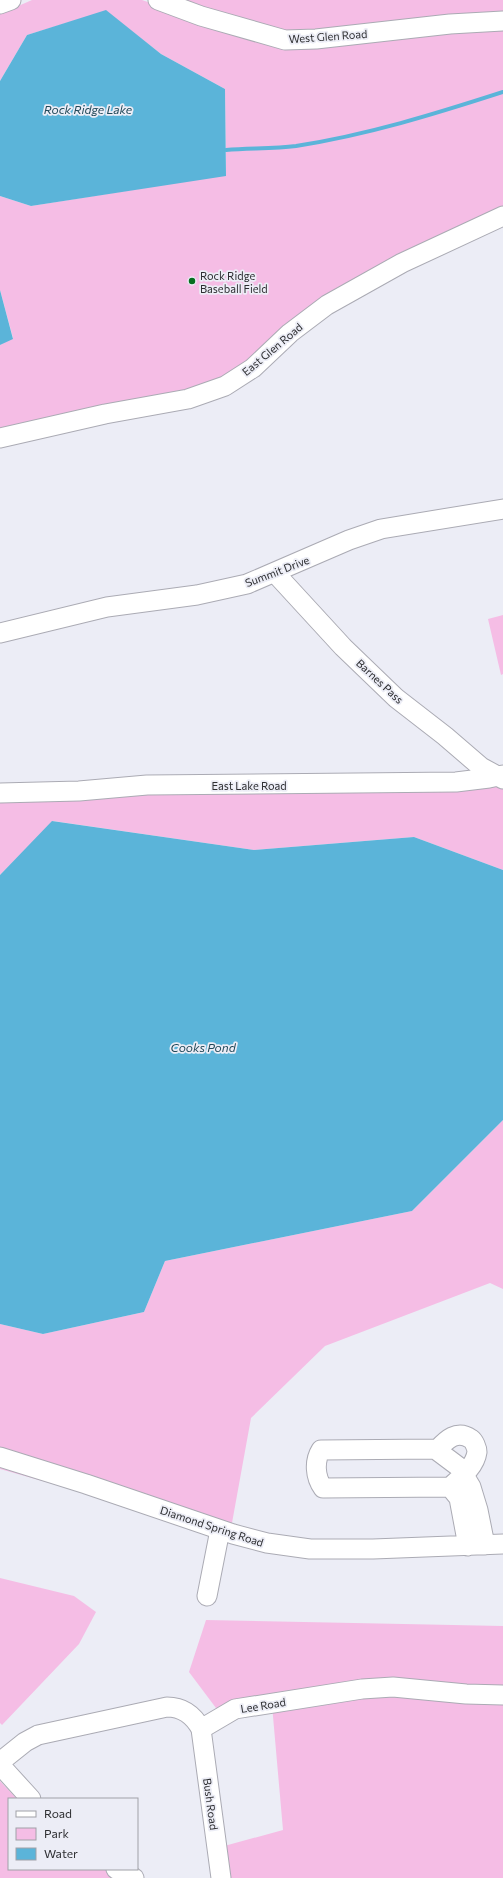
<svg xmlns="http://www.w3.org/2000/svg" width="503" height="1878" viewBox="0 0 503 1878" font-family="Commissioner,sans-serif">
<rect width="100%" height="100%" fill="#ecedf6"/>
<!-- green -->
<path fill="#f5bde5" d="M 32,0 L 142,0 L 168,9 L 178,0 L 503,0 L 503,220 L 346,293 L 225,390 L 0,444 L 0,345 L 13,338 L 0,290 L 0,196 L 31,206 L 226,175 L 225,89 L 161,54 L 106,11 L 27,35 L 0,81 L 0,14 Z
M 503,615 L 503,674 L 501,675 L 488,619 Z
M 503,782 L 503,870 L 414,837 L 254,850 L 53,821 L 0,875 L 0,796 Z
M 503,1120 L 503,1289 L 490,1283 L 325,1346 L 251,1418 L 230,1534 L 0,1469 L 0,1324 L 43,1334 L 144,1312 L 165,1261 L 412,1211 Z
M 0,1578 L 74,1596 L 96,1612 L 79,1644 L 2,1725 L 0,1723 Z
M 206,1620 L 503,1626 L 503,1878 L 219,1878 L 217,1848 L 283,1830 L 272,1705 L 222,1716 L 189,1672 Z
M 0,1781 L 17,1799 L 9,1799 L 9,1869 L 105,1869 L 123,1878 L 0,1878 Z"/>
<!-- water -->
<path fill="#5bb4d9" d="M 106,10 L 161,54 L 225,89 L 226,176 L 31,206 L 0,196 L 0,81 L 27,35 Z
M 0,290 L 13,339 L 0,345 Z
M 52,821 L 254,850 L 414,837 L 503,870 L 503,1120 L 412,1211 L 165,1261 L 144,1312 L 43,1334 L 0,1324 L 0,875 Z"/>
<g fill="none" stroke-linecap="round" stroke-linejoin="round">
<!-- stream -->
<path stroke="#5bb4d9" stroke-width="4" d="M 226,150 C 249,148 273,149 296,146 C 367,135 435,114 503,92"/>
<!-- minor casing -->
<g stroke="#ababb4" stroke-width="21">
<path id="minor" d="M 158,0 L 201,16 L 285,40 L 316,39 L 450,24 L 503,21
M 0,4 L 11,0
M 0,438 L 105,414 L 188,399 L 225,386 L 253,368 L 290,333 L 327,305 L 402,263 L 503,216
M 275,573 L 343,647 L 396,698 L 445,736 L 481,767 L 503,779
M 0,633 L 107,607 L 197,595 L 247,584 L 349,540 L 381,529 L 503,509
M 0,793 L 79,791 L 147,785 L 456,782 L 489,778 L 503,775
M 437,1450 C 446,1440 457,1429 471,1439 C 474,1441 477,1448 477,1452 C 475,1467 460,1478 450,1487 L 323,1488 C 315,1477 314,1461 321,1450 L 435,1449 L 459,1467 L 471,1487 L 478,1510 L 485,1545
M 0,1457 L 86,1484 L 233,1534 L 267,1543 L 310,1549 L 373,1549 L 503,1544
M 450,1487 L 459,1498 L 468,1546
M 207,1596 L 220,1530
M 201,1729 L 235,1709 L 362,1689 L 393,1687 L 466,1694 L 503,1695
M 0,1762 L 25,1742 L 38,1735 L 167,1707 C 183,1707 194,1716 201,1729 L 221,1878
M 0,1765 L 31,1799
M 116,1869 L 134,1878"/>
</g>
<!-- minor -->
<use href="#minor" stroke="#fff" stroke-width="19"/>
</g>
<!-- markers -->
<circle fill="#056e1e" stroke="#ecedf6" stroke-width="1.5" cx="192" cy="281" r="4"/>
<g text-anchor="middle" dominant-baseline="central" stroke-width="3.5" stroke-linejoin="round" paint-order="stroke">
<!-- street labels -->
<g font-size="11" fill="#2d2e31" stroke="#ecedf6">
<text transform="translate(328 36) rotate(-4)">West Glen Road</text>
<text transform="translate(272 349) rotate(-40)">East Glen Road</text>
<text transform="translate(277 571) rotate(-21)">Summit Drive</text>
<text transform="translate(380 681) rotate(43)">Barnes Pass</text>
<text x="249" y="785">East Lake Road</text>
<text transform="translate(212 1526) rotate(18)">Diamond Spring Road</text>
<text transform="translate(263 1705) rotate(-9)">Lee Road</text>
<text transform="translate(211 1804) rotate(82)">Bush Road</text>
</g>
<!-- poi labels -->
<g font-size="11" fill="#2d2e31" stroke="#ecedf6" text-anchor="start">
<text x="200" y="275">Rock Ridge<tspan x="200" dy="13">Baseball Field</tspan></text>
</g>
<!-- water labels -->
<g font-size="12" font-style="italic" fill="#214959" stroke="#ecedf6">
<text x="88" y="109">Rock Ridge Lake</text>
<text x="203" y="1047">Cooks Pond</text>
</g>
</g>
<!-- legend -->
<rect x="8" y="1798" width="130" height="72" fill="#ecedf6" stroke="#a0a1a7"/>
<rect x="16" y="1811" width="20" height="6" fill="#ffffff" stroke="#a0a1a7"/>
<text x="44" y="1818" font-size="12" fill="#2d2e31">Road</text>
<rect x="16" y="1828" width="20" height="12" fill="#f5bde5" stroke="#a0a1a7"/>
<text x="44" y="1838" font-size="12" fill="#2d2e31">Park</text>
<rect x="16" y="1848" width="20" height="12" fill="#5bb4d9" stroke="#a0a1a7"/>
<text x="44" y="1858" font-size="12" fill="#2d2e31">Water</text>
</svg>
